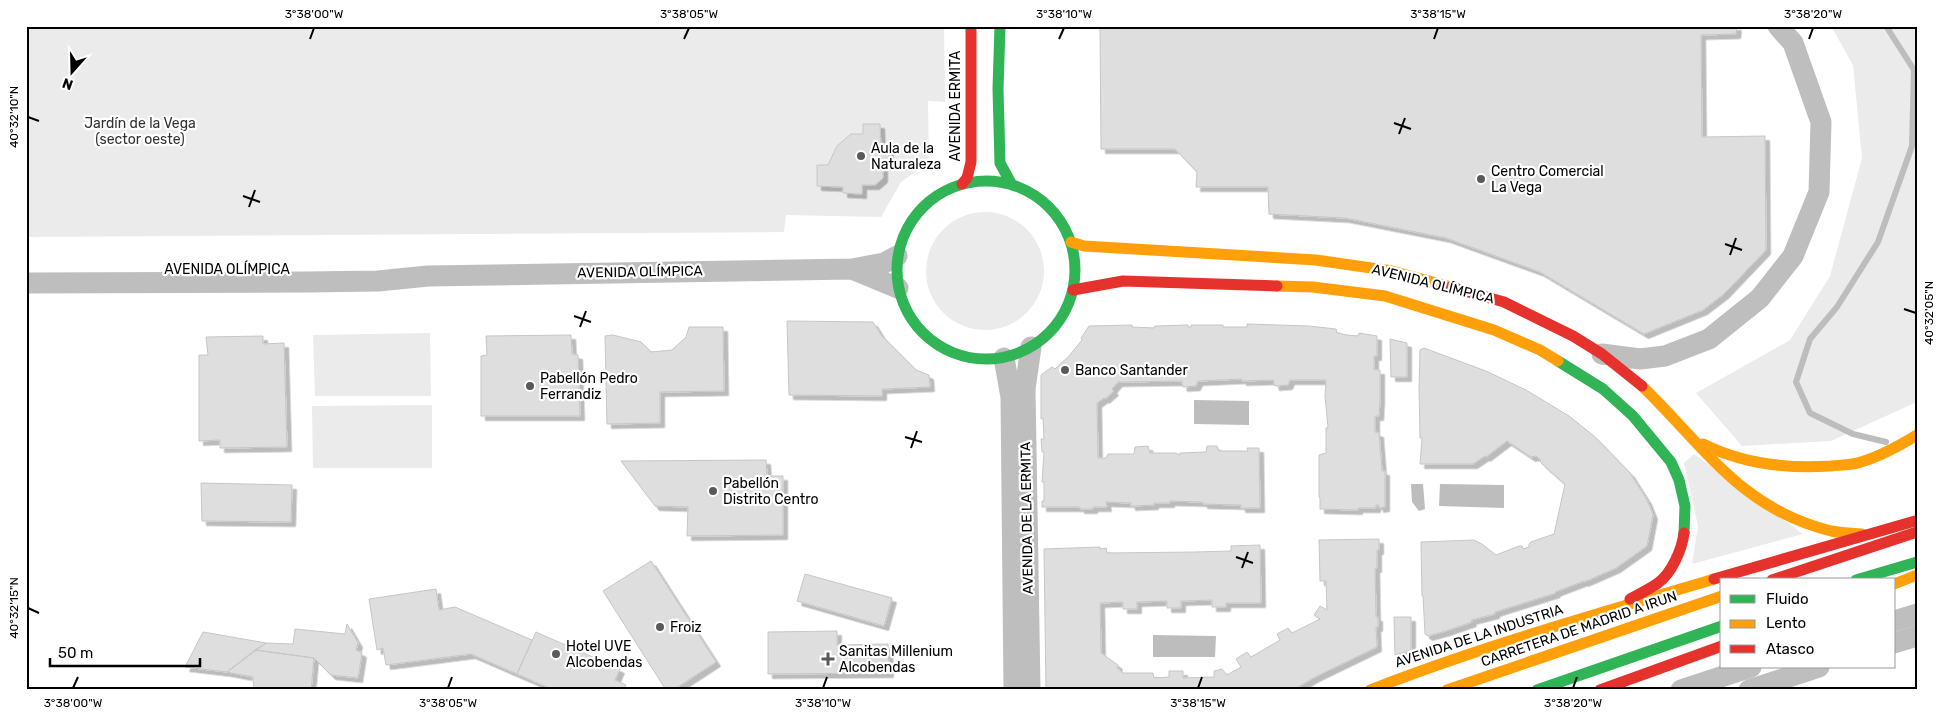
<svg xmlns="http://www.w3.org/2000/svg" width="1943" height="716" viewBox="0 0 1943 716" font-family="Rubik,sans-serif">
<defs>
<filter id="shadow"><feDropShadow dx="4.5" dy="4.5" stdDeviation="0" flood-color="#0004"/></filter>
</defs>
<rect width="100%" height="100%" fill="#fff"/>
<!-- green -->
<path fill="#ebebeb" d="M 26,26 L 944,26 L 945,102 L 928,101 L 929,162 L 901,182 L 881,217 L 786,215 L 784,232 L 26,237 Z
M 1831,26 L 1917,26 L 1917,402 L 1831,441 L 1742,446 L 1696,393 L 1790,340 L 1830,276 L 1862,158 L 1853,65 Z
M926 271a59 59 0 1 1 118 0a59 59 0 1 1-118 0Z
M 430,333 L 431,396 L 315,396 L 313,335 Z
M 432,405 L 432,468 L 313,468 L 312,406 Z
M 1694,454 L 1803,534 L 1692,564 L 1698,526 L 1684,463 Z"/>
<!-- water -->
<path fill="#bdbdbd" d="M 1194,400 L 1249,401 L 1249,425 L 1194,424 Z
M 1411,484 L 1423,484 L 1425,509 L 1419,511 L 1412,502 Z
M 1440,484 L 1504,485 L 1504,508 L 1439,506 Z
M 1153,635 L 1216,636 L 1215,657 L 1153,657 Z"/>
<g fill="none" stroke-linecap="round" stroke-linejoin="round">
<!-- stream -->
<path stroke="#bdbdbd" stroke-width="6" d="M 1886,26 L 1914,70 L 1912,146 L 1878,242 L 1837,307 L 1810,339 L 1796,382 L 1810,413 L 1853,434 L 1886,442"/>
</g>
<!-- building -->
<path fill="#dedede" stroke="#c6c6c6" filter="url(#shadow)" d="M 1100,26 L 1737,26 L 1736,34 L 1701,35 L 1702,137 L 1765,136 L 1766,250 L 1724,294 L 1703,310 L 1644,334 L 1540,272 L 1446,238 L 1345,218 L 1269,214 L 1268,187 L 1196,187 L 1197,172 L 1175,149 L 1101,149 Z
M 863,124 L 880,124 L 881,149 L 889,149 L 889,162 L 883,162 L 883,178 L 875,185 L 862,185 L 862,194 L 843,193 L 843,187 L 817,186 L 817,165 L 828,165 L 837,146 L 851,134 L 863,134 Z
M 787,321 L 873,322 L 881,335 L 916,370 L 929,375 L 930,387 L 882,389 L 882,396 L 789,395 Z
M 1247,324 L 1309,326 L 1336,329 L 1337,333 L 1347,335 L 1358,336 L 1359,333 L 1377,336 L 1377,356 L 1374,356 L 1374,370 L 1380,370 L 1380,400 L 1379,416 L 1375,416 L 1375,432 L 1379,433 L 1382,471 L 1385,471 L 1385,507 L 1379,508 L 1379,505 L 1376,505 L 1376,508 L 1358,508 L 1358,510 L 1320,509 L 1320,498 L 1319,497 L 1319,455 L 1326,453 L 1326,428 L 1328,427 L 1325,396 L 1326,380 L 1290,380 L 1288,385 L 1275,386 L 1273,380 L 1242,381 L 1242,379 L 1198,381 L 1196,386 L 1183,387 L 1182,381 L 1118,382 L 1112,389 L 1114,391 L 1105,399 L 1104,398 L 1097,403 L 1098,458 L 1106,458 L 1108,454 L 1134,454 L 1135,447 L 1148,446 L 1150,453 L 1176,453 L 1180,455 L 1180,453 L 1206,452 L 1207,446 L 1217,446 L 1219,451 L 1248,451 L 1247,448 L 1259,448 L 1260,508 L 1241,508 L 1241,505 L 1203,504 L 1203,502 L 1170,501 L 1170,503 L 1154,503 L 1154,505 L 1131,506 L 1131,503 L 1106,502 L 1107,507 L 1093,507 L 1093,509 L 1080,509 L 1080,507 L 1042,507 L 1042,501 L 1044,501 L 1044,482 L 1042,482 L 1044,452 L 1042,452 L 1041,439 L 1044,439 L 1043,418 L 1041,419 L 1041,375 L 1052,367 L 1055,369 L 1069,356 L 1082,340 L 1081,338 L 1089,326 L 1132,325 L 1132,327 L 1154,328 L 1155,326 L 1188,325 L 1188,327 L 1191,327 L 1191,325 L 1223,325 L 1223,327 L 1247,327 Z
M 689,327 L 723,327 L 724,391 L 660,392 L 660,423 L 607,424 L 605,336 L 613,335 L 641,342 L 651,352 L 672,350 L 686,337 Z
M 571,335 L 572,354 L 578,355 L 580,416 L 481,416 L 481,356 L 487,355 L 486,336 Z
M 263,336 L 263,344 L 284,343 L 287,447 L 220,448 L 220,440 L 199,441 L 199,355 L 208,355 L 206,337 Z
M 1390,339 L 1407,343 L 1407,377 L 1391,377 Z
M 1424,348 L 1486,371 L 1526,390 L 1569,416 L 1594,436 L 1630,473 L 1647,500 L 1653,515 L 1647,546 L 1616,568 L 1584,582 L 1584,581 L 1555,592 L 1556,593 L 1495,612 L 1495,614 L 1471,620 L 1472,622 L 1446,631 L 1428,636 L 1425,634 L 1423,596 L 1422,596 L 1421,542 L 1474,540 L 1482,544 L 1496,555 L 1519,546 L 1522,546 L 1523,549 L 1529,547 L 1529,544 L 1531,542 L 1554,534 L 1565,484 L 1542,464 L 1540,461 L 1541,460 L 1536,456 L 1531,457 L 1507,441 L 1486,457 L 1485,456 L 1473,464 L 1420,464 L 1422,438 L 1420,438 L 1419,388 L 1420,350 Z
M 766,460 L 767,476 L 783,476 L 783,535 L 687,536 L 688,507 L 655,506 L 621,461 Z
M 201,483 L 292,485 L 291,522 L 202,521 Z
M 1379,539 L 1379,550 L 1377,550 L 1377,568 L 1375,568 L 1376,617 L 1378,617 L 1378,627 L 1376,627 L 1377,647 L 1315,677 L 1293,690 L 1046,690 L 1044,549 L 1100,547 L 1100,549 L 1106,548 L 1107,553 L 1195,552 L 1231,551 L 1231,546 L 1260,545 L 1261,603 L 1226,603 L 1226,607 L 1212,607 L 1212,600 L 1181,601 L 1181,608 L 1167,608 L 1167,601 L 1137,602 L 1137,609 L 1123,609 L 1123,602 L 1100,603 L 1101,653 L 1118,665 L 1117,668 L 1123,673 L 1153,673 L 1154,678 L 1169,677 L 1169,671 L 1183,671 L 1183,678 L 1214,677 L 1214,671 L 1222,669 L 1227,675 L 1241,667 L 1236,659 L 1247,652 L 1251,657 L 1280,640 L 1277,634 L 1288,628 L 1292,633 L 1320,619 L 1314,615 L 1320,606 L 1327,610 L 1326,581 L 1320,581 L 1319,540 Z
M 651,561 L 716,662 L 673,690 L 666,690 L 603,591 Z
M 805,574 L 892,598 L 884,626 L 797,601 Z
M 436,589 L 439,610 L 455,607 L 532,640 L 517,674 L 471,654 L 386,665 L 383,648 L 377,650 L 369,599 Z
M 1394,617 L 1411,617 L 1411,650 L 1395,655 Z
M 347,624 L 358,643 L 356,650 L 362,653 L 358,678 L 331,675 L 314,658 L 255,650 L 266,643 L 293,644 L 295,629 L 345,634 Z
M 837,631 L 837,645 L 888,644 L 889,673 L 768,674 L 768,632 Z
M 203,632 L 266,643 L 227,672 L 185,667 Z
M 536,632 L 620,669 L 615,680 L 626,685 L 623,690 L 554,690 L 517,674 Z
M 255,650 L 314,658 L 311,690 L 254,690 L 253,677 L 227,672 Z"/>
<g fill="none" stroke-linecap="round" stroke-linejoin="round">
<!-- street -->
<path stroke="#bebebe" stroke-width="21" d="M 852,269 L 898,288
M 26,283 L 307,282 L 378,281 L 428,276 L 852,269 L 884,263 L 897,256
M 1602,354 L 1640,359 L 1665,356 L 1709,339 L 1760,298 L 1793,256 L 1819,192 L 1821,122 L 1793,43 L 1778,26
M 1004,358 L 1011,397 L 1014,690
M 1894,621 L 1917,614
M 1894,643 L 1917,636
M 1030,690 L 1025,389 L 1031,347
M 1681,690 L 1751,667
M 1749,690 L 1819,667"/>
<!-- fast -->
<path stroke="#30b455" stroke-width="11" d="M 1000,26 L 998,89 L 1000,163 L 1012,185
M897 270a89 89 0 1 1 178 0a89 89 0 1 1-178 0Z
M 1558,361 L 1603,389 L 1633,416 L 1671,462 L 1679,480 L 1685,506 L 1684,533
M 1856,580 L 1917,562
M 1537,690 L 1722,626"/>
<!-- slow -->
<path stroke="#ff9f0a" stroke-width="11" d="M 1071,242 L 1084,246 L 1316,260 L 1392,271 L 1451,287
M 1277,286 L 1313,287 L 1385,296 L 1494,330 L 1540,350 L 1558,361
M 1642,386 C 1704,446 1741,509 1831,531 C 1841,533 1852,533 1862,534
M 1703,444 C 1743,464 1786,469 1831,466 C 1841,465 1852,465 1861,462 C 1881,456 1899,446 1917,435
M 1894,584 L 1917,575
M 1370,690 C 1482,646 1598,614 1714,579
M 1447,690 L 1722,596"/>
<!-- jam -->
<path stroke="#e5322d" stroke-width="11" d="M 962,184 L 967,178 L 971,162 L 971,26
M 1451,287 L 1504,302 L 1573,336 L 1602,354 L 1642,386
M 1073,290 L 1123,281 L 1277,286
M 1714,579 L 1915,521
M 1772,580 L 1917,532
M 1630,599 C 1639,594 1650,589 1658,583 C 1672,573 1682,549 1684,533
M 1600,690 L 1722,646"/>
</g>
<!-- ticks -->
<path fill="none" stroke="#000" stroke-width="2" d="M 310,39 L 314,28M 684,39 L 689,28M 1059,39 L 1064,28M 1434,39 L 1438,28M 1809,39 L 1813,28M 28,117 L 39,121M 1394,123 L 1411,129M 1399,134 L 1405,118M 243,196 L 260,202M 249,207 L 255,190M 1725,244 L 1742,250M 1730,255 L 1736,238M 1904,309 L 1916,313M 574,316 L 591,322M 580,327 L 586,311M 905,437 L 922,442M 911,448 L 917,431M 1236,557 L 1253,563M 1242,568 L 1248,552M 28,608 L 39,613M 73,688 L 78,677M 448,688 L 452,677M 823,688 L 827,677M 1198,688 L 1202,677M 1573,688 L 1577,677"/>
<!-- markers -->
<g fill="#595959" stroke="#fff" stroke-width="2">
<circle cx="861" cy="156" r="5"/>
<circle cx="1481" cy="179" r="5"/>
<circle cx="1065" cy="370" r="5"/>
<circle cx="530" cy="386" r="5"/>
<circle cx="713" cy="491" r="5"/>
<circle cx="660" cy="627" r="5"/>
<circle cx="556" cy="654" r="5"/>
<path d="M825.5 651.5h5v5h5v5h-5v5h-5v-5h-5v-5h5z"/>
</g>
<g text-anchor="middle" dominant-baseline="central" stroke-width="4.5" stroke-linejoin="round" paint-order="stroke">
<!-- street labels -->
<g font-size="14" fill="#000" stroke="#fff">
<text transform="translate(955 106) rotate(-90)">AVENIDA ERMITA</text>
<text x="227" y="269">AVENIDA OLÍMPICA</text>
<text transform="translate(640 272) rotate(-1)">AVENIDA OLÍMPICA</text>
<text transform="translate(1433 284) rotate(14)">AVENIDA OLÍMPICA</text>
<text transform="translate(1027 518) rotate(-91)">AVENIDA DE LA ERMITA</text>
<text transform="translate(1579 629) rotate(-19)">CARRETERA DE MADRID A IRUN</text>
<text transform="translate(1479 636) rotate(-18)">AVENIDA DE LA INDUSTRIA</text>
</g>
<!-- park labels -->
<g font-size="14" fill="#313131" stroke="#fff">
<text x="140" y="123">Jardín de la Vega<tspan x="140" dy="16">(sector oeste)</tspan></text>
</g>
<!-- poi labels -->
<g font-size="14" fill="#000" stroke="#fff" text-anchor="start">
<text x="871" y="148">Aula de la<tspan x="871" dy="16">Naturaleza</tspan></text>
<text x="1491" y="171">Centro Comercial<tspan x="1491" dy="16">La Vega</tspan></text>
<text x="1075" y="370">Banco Santander</text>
<text x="540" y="378">Pabellón Pedro<tspan x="540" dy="16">Ferrandiz</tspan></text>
<text x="723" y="483">Pabellón<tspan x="723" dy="16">Distrito Centro</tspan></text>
<text x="670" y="627">Froiz</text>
<text x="566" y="646">Hotel UVE<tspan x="566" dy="16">Alcobendas</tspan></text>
<text x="839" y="651">Sanitas Millenium<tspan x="839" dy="16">Alcobendas</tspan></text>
</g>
</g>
<!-- border -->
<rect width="1943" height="716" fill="none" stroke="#ffffff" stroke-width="55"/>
<!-- legend -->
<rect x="1720" y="578" width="175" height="90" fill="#ffffff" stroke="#999999"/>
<rect x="1730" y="595" width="25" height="8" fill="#30b455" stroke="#999999"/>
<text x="1766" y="604" font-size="15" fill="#000000">Fluido</text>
<rect x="1730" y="620" width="25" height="8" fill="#ff9f0a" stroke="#999999"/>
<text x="1766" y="628" font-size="15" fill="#000000">Lento</text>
<rect x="1730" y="645" width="25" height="8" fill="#e5322d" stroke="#999999"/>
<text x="1766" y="654" font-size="15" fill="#000000">Atasco</text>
<!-- north arrow -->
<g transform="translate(72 72) rotate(200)" stroke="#ffffff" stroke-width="4" paint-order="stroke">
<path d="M0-4L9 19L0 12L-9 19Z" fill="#000000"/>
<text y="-8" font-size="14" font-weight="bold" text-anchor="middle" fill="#000000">N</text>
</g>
<!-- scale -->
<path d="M50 658v8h150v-8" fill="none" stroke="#000000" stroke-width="2.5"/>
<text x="58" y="658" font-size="15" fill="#000000" stroke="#ffffff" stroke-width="4" paint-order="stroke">50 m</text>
<rect x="28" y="28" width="1888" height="660" fill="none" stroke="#000" stroke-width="2"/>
<g font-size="12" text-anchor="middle" fill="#000">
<text x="314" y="18">3°38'00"W</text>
<text x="689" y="18">3°38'05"W</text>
<text x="1064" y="18">3°38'10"W</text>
<text x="1438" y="18">3°38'15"W</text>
<text x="1813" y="18">3°38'20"W</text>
<text transform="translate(14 117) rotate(-90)" y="4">40°32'10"N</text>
<text transform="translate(1929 313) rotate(-90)" y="4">40°32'05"N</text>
<text transform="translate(14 608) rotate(-90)" y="4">40°32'15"N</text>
<text x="73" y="707">3°38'00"W</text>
<text x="448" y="707">3°38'05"W</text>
<text x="823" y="707">3°38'10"W</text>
<text x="1198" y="707">3°38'15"W</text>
<text x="1573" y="707">3°38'20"W</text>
</g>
</svg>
